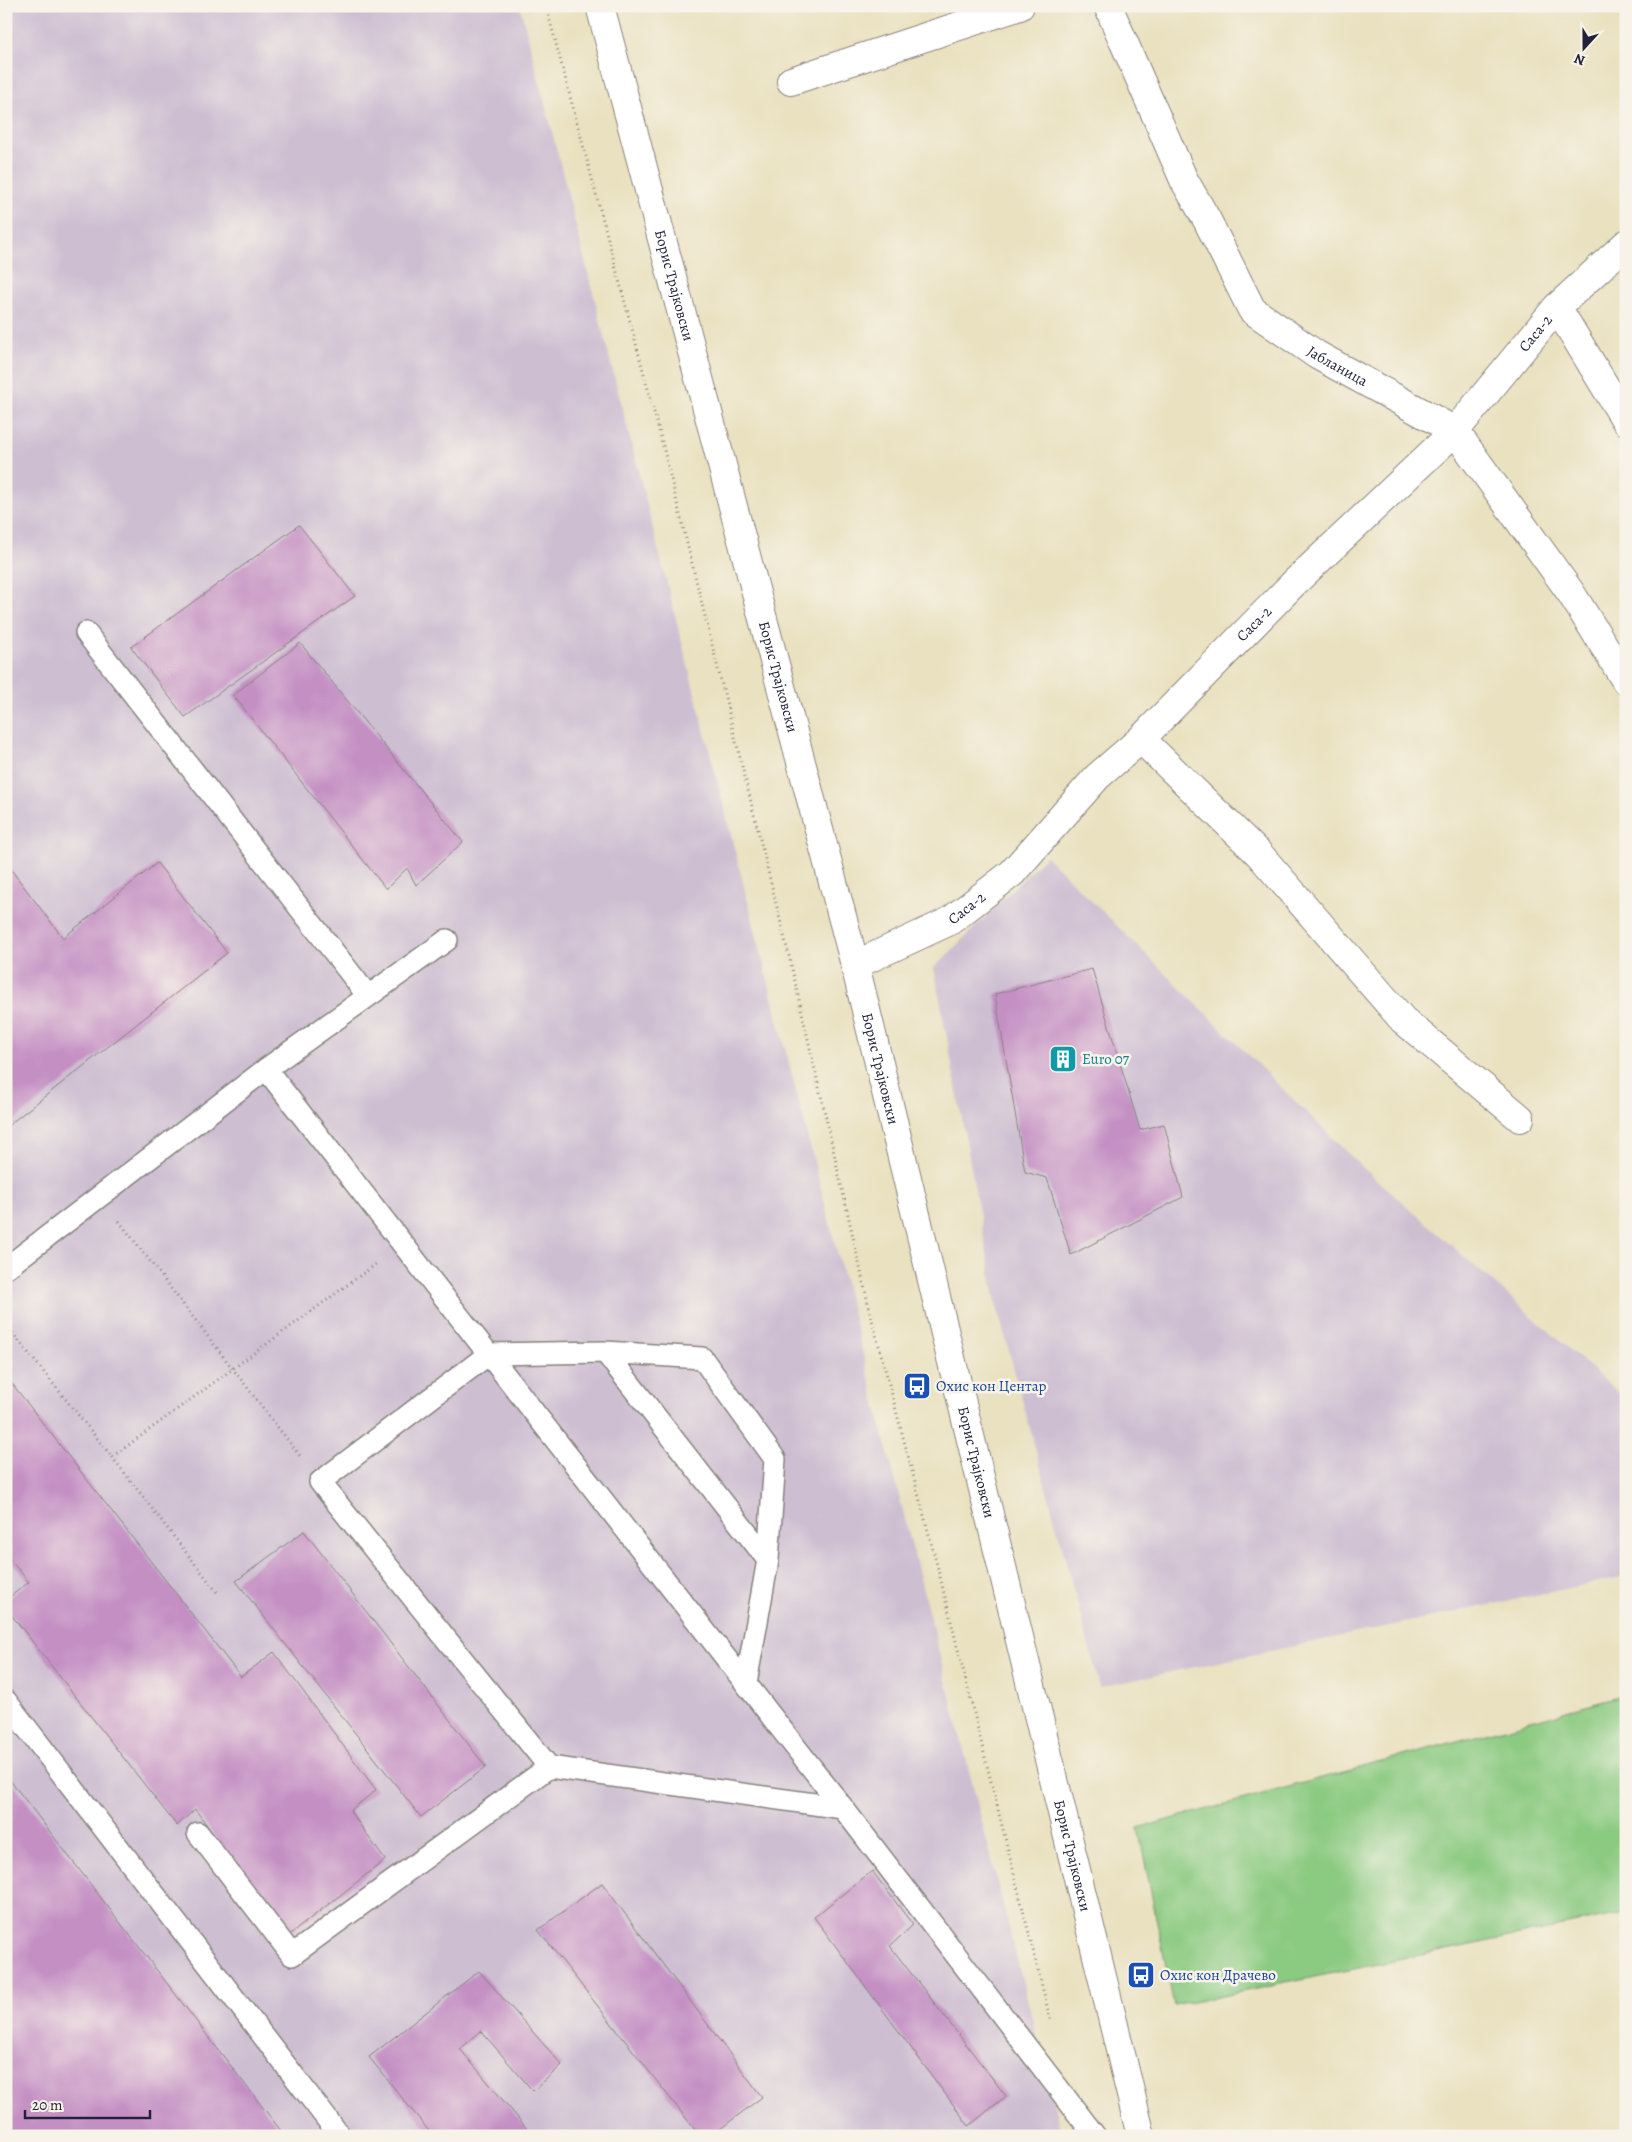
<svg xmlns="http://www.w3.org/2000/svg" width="1632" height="2142" viewBox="0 0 1632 2142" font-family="Alegreya,serif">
<rect width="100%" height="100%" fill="#f7f3e8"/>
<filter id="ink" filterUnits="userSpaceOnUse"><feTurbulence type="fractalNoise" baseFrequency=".02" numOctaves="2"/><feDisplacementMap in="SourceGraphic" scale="10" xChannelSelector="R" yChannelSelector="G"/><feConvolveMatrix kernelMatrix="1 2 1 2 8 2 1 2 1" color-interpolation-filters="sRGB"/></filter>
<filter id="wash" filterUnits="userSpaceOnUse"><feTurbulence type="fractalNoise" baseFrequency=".0096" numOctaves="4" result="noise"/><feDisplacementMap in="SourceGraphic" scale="20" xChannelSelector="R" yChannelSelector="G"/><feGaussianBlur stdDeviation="1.12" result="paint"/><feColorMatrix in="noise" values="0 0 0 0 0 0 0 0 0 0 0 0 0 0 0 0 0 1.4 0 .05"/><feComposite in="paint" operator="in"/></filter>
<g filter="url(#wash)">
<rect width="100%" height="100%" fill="#eae1c0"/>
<!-- industrial -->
<path fill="#cdbed2" d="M 6,6 L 520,6 L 1062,2136 L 6,2136 Z
M 1046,856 L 1362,1167 L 1626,1399 L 1626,1576 L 1100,1687 L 996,1303 L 934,968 Z"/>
<!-- green -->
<path fill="#8bca81" stroke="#56765e" d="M 1626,1695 L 1626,1913 L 1174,2006 L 1138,1828 Z"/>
<g id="blocks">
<!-- building -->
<path fill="#c490c4" d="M 299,525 L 355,596 L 185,717 L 131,647 Z
M 300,643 L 463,842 L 416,885 L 407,868 L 386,889 L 233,695 Z
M 6,863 L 63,938 L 157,863 L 227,953 L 6,1127 Z
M 1092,969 L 1140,1130 L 1164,1124 L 1183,1197 L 1071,1255 L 1047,1178 L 1025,1172 L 995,994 Z
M 6,1376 L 241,1677 L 274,1652 L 376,1790 L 350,1811 L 385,1860 L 288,1936 L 195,1809 L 177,1826 L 6,1608 L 6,1600 L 29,1582 L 6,1555 Z
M 304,1531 L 486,1767 L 421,1817 L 236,1581 Z
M 6,1775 L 285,2136 L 6,2136 Z
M 872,1871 L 913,1925 L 890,1946 L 1006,2096 L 969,2126 L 814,1917 Z
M 602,1883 L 762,2097 L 711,2136 L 700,2136 L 538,1930 Z
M 479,1971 L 562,2065 L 533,2091 L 481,2031 L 460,2049 L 533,2136 L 433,2136 L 369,2057 Z"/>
</g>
</g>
<g filter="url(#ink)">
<use href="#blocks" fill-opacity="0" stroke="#86827e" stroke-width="1"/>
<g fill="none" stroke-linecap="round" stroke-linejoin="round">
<!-- service casing -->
<g stroke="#86827e" stroke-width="24">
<path id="service" d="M 86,633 L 368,996
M 266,1069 L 447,940
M 6,1268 L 266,1069 L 843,1808 L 1095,2136
M 605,1352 L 768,1560
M 746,1683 L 768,1560 L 775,1459 L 702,1358 L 605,1352 L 489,1354 L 320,1482 L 549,1767 L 843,1808
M 6,1701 L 340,2136
M 198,1833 L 292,1955 L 549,1767"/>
</g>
<!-- minor casing -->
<g stroke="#86827e" stroke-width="30">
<g id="minor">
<path id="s1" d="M 1108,6 L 1184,180 L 1207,220 L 1252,310 L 1317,355 L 1455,431 L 1571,593 L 1626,681"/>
<path d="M 791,81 L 1020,6"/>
<path d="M 1557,307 L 1626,421"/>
<path d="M 1141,739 L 1259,854 L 1403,1020 L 1520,1118"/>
<path id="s2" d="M 855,965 L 950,921 L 1012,873 L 1097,777 L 1141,739 L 1294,583 L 1455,431 L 1557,307 L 1626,244"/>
</g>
</g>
<!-- secondary casing -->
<g stroke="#86827e" stroke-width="30">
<g id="secondary">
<path id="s3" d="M 600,6 L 855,965 L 1141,2136"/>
</g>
</g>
<!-- path -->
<path stroke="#86827e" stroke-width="3" stroke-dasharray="1 4" stroke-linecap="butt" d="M 546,6 L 661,438 L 790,960 L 871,1316 L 936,1561 L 1051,2022
M 119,1221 L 300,1456
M 6,1325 L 112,1457 L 376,1264
M 112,1457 L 217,1592"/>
<!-- service -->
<use href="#service" stroke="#fff" stroke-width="21"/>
<!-- minor -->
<use href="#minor" stroke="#fff" stroke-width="28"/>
<!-- secondary -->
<use href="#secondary" stroke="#fff" stroke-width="28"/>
</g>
</g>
<!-- icons -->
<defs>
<g id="building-square" transform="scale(1.4375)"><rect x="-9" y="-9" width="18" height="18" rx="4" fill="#0f9aa8" stroke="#f7f3e8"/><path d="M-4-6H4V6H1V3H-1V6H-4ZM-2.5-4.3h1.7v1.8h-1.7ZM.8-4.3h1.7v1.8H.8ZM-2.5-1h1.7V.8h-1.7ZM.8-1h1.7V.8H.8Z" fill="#fff"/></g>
<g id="bus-square" transform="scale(1.4375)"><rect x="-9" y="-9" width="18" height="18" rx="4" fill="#1a4fb4" stroke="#f7f3e8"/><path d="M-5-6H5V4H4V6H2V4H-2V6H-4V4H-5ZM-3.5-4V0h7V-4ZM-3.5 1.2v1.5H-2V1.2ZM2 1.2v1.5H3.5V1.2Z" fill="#fff"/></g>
</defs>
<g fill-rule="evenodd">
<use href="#building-square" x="1063" y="1059"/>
<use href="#bus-square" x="917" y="1386"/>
<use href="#bus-square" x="1141" y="1975"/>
</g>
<g text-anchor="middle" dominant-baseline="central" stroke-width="5" stroke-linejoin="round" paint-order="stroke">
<!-- street labels -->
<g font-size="15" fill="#22223b" stroke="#f7f3e8">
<text stroke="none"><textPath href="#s3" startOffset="289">Борис Трајковски</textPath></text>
<text stroke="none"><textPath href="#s2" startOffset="936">Саса-2</textPath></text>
<text stroke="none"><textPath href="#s1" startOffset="439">Јабланица</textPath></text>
<text stroke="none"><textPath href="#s2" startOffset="531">Саса-2</textPath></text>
<text stroke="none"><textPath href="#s3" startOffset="694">Борис Трајковски</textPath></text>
<text stroke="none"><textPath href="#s2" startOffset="126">Саса-2</textPath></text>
<text stroke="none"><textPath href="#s3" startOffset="1099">Борис Трајковски</textPath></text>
<text stroke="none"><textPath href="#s3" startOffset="1504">Борис Трајковски</textPath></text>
<text stroke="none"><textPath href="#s3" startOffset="1909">Борис Трајковски</textPath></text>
</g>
<!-- culture labels -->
<g font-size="15" fill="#0d838f" stroke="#f7f3e8" text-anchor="start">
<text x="1082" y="1059">Euro 07</text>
</g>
<!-- transit labels -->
<g font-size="15" fill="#164399" stroke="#f7f3e8" text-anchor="start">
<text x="936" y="1386">Охис кон Центар</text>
<text x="1160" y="1975">Охис кон Драчево</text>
</g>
</g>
<!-- margin -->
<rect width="1632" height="2142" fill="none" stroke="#f7f3e8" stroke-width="25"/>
<!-- north arrow -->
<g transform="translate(1584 48) rotate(201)" stroke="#f7f3e8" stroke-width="4" paint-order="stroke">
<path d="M0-4L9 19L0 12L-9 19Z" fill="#22223b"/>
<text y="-8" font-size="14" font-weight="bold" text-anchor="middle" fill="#22223b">N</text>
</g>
<!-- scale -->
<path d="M25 2110v8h125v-8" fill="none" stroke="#22223b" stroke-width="2.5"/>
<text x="32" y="2110" font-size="15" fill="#22223b" stroke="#f7f3e8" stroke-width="4" paint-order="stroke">20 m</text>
</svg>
